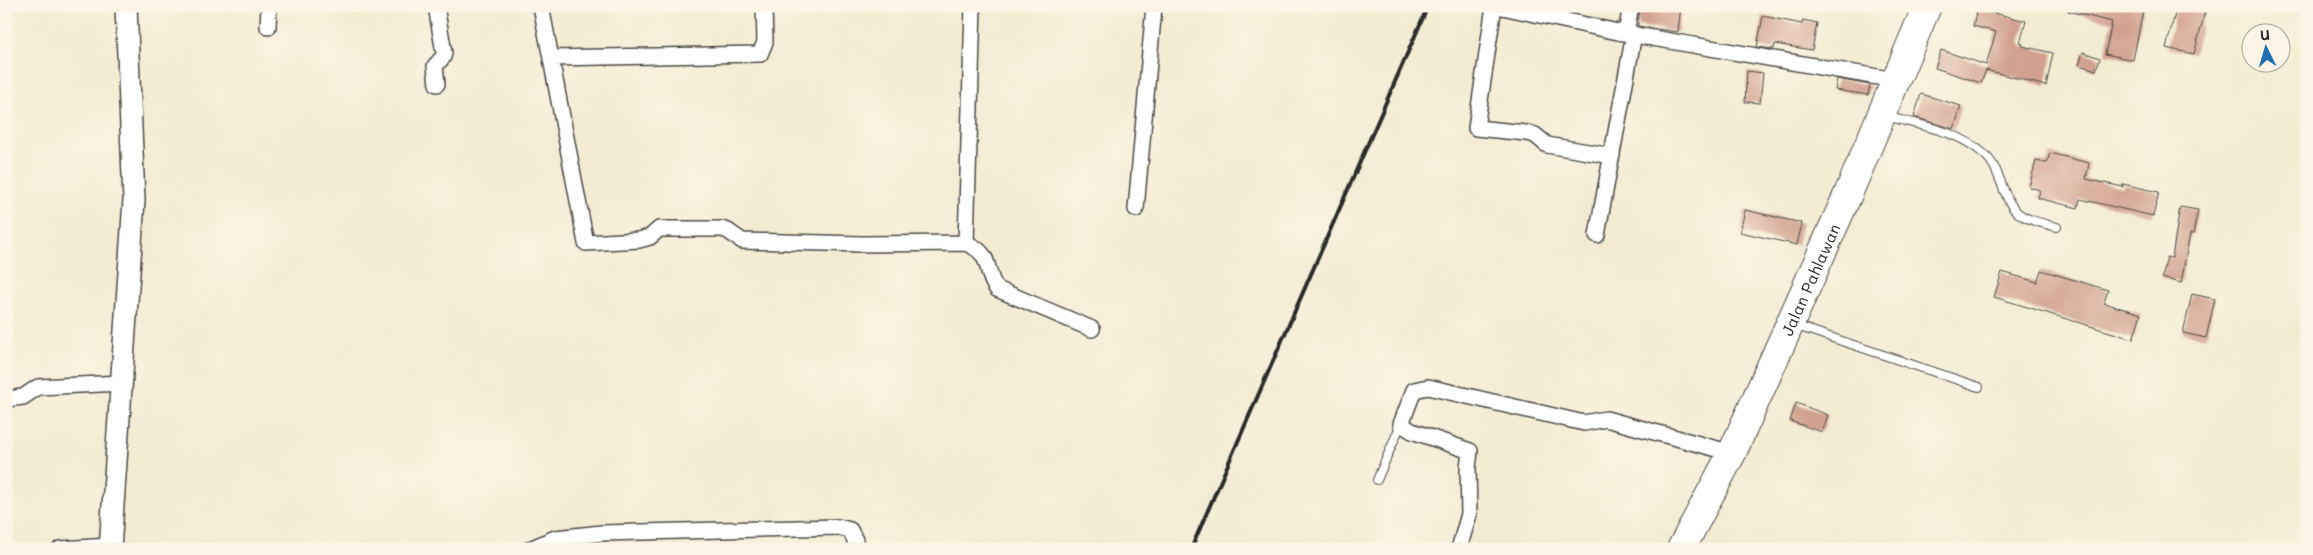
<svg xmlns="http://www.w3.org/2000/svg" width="2313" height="555" viewBox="0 0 2313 555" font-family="Mali,sans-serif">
<rect width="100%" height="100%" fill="#fcf5e5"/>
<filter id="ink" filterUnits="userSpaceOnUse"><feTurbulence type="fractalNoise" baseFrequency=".02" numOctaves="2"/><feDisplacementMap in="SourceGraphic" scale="10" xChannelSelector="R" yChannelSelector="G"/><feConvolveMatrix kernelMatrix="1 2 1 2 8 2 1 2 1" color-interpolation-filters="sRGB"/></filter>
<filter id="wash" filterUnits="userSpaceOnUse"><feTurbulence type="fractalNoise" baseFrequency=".0096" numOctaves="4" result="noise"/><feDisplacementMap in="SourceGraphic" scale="20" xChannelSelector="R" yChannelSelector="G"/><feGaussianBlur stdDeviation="1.12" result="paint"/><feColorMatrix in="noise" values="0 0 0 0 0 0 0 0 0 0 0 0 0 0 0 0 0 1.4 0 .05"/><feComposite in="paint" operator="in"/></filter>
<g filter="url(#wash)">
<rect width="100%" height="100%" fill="#f3ecd3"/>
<g id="blocks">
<!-- building -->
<path fill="#d1a08f" d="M 1640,6 L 1681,6 L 1678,32 L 1638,26 Z
M 2068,6 L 2144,6 L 2133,60 L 2105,54 L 2112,22 L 2068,11 Z
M 1977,9 L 2026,21 L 2020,43 L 2023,44 L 2022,46 L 2053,53 L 2046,86 L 1986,70 L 1981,83 L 1935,68 L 1941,50 L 1986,65 L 1996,32 L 1973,26 Z
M 2176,10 L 2205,12 L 2194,54 L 2166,48 Z
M 1763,16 L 1802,24 L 1803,20 L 1817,23 L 1812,50 L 1775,44 L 1774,49 L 1757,47 Z
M 2083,52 L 2100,58 L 2096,70 L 2079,65 Z
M 1747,71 L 1763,73 L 1760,103 L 1745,102 Z
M 1837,79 L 1870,85 L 1868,95 L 1835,90 Z
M 1921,94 L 1961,106 L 1954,129 L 1914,117 Z
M 2050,153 L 2089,163 L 2086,179 L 2123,187 L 2123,184 L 2159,192 L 2153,216 L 2080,199 L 2078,208 L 2038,198 L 2040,190 L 2029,187 L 2036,161 L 2047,163 Z
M 2180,207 L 2198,210 L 2193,234 L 2190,234 L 2181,283 L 2162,278 L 2167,257 L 2172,258 Z
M 1745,210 L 1802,223 L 1797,245 L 1740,232 Z
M 2041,270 L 2108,290 L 2104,303 L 2141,314 L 2133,339 L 1994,297 L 2002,272 L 2037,282 Z
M 2192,294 L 2215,299 L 2206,338 L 2183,333 Z
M 1796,403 L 1828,415 L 1822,432 L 1790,421 Z"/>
</g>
</g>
<g filter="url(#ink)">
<use href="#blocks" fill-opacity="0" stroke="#494844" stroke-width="1"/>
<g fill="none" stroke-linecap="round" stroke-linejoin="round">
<!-- lane casing -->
<g stroke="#494844" stroke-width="10">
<path id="lane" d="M 1885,116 C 1919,125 1957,130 1984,154 C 2003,170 2002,204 2021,215 C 2030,221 2046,224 2057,227
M 1794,325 L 1979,387
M 1377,480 L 1401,424"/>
</g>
<!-- street casing -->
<g stroke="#494844" stroke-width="18">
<path id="street" d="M 436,6 L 444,53 L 443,57 L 435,66 L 437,84
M 541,6 L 586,243 L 639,240 L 650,237 L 659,229 L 722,229 L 728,231 L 742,241 L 862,244 L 966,243 C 995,255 983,272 997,289 L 1092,329
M 1494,6 L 1476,128 L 1526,133 L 1535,135 L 1547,145 L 1612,156
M 1498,6 L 1618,32 L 1895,80
M 268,27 L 269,6
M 1626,33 L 1631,6
M 551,58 L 760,54 L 765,42 L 764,6
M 1136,209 L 1154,6
M 1597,235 L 1634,34
M 966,243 L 973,6
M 6,399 L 23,397 L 38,387 L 122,383
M 60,549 L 110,546
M 530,549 L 555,538 L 602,533 L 838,527 L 850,530 L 855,540 L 855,549
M 1459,549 L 1469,514 L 1468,468 L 1470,451 L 1412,431 L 1401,424 L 1414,390 L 1428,387 L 1584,423 L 1606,419 L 1732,453"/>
</g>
<!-- secondary casing -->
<g stroke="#494844" stroke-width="24">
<path id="secondary" d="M 110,549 L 134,200 L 126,6"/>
</g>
<!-- highway casing -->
<g stroke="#494844" stroke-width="30">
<g id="highway">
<path id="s1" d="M 1681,549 L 1732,453 L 1849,192 L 1927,6"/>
</g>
</g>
<!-- lane -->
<use href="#lane" stroke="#fff" stroke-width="8"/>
<!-- street -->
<use href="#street" stroke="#fff" stroke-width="15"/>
<!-- secondary -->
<use href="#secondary" stroke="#fff" stroke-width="21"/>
<!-- highway -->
<use href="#highway" stroke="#fff" stroke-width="28"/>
<!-- rail -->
<path stroke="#2b2b2b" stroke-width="4" d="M 1191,549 L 1428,6"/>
</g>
</g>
<g text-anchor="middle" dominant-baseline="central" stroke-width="4.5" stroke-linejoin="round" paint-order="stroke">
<!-- street labels -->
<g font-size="16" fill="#2b2b2b" stroke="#fcf5e5">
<text stroke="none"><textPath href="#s1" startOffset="299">Jalan Pahlawan</textPath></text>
</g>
</g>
<!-- margin -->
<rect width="2313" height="555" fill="none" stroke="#fcf5e5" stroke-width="25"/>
<!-- north arrow -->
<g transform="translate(2266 48) rotate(355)"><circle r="24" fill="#fcf5e5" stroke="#a8a49b"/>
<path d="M0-4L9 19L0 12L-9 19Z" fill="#1f6fb2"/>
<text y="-8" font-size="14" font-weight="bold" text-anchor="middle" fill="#2b2b2b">U</text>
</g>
</svg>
